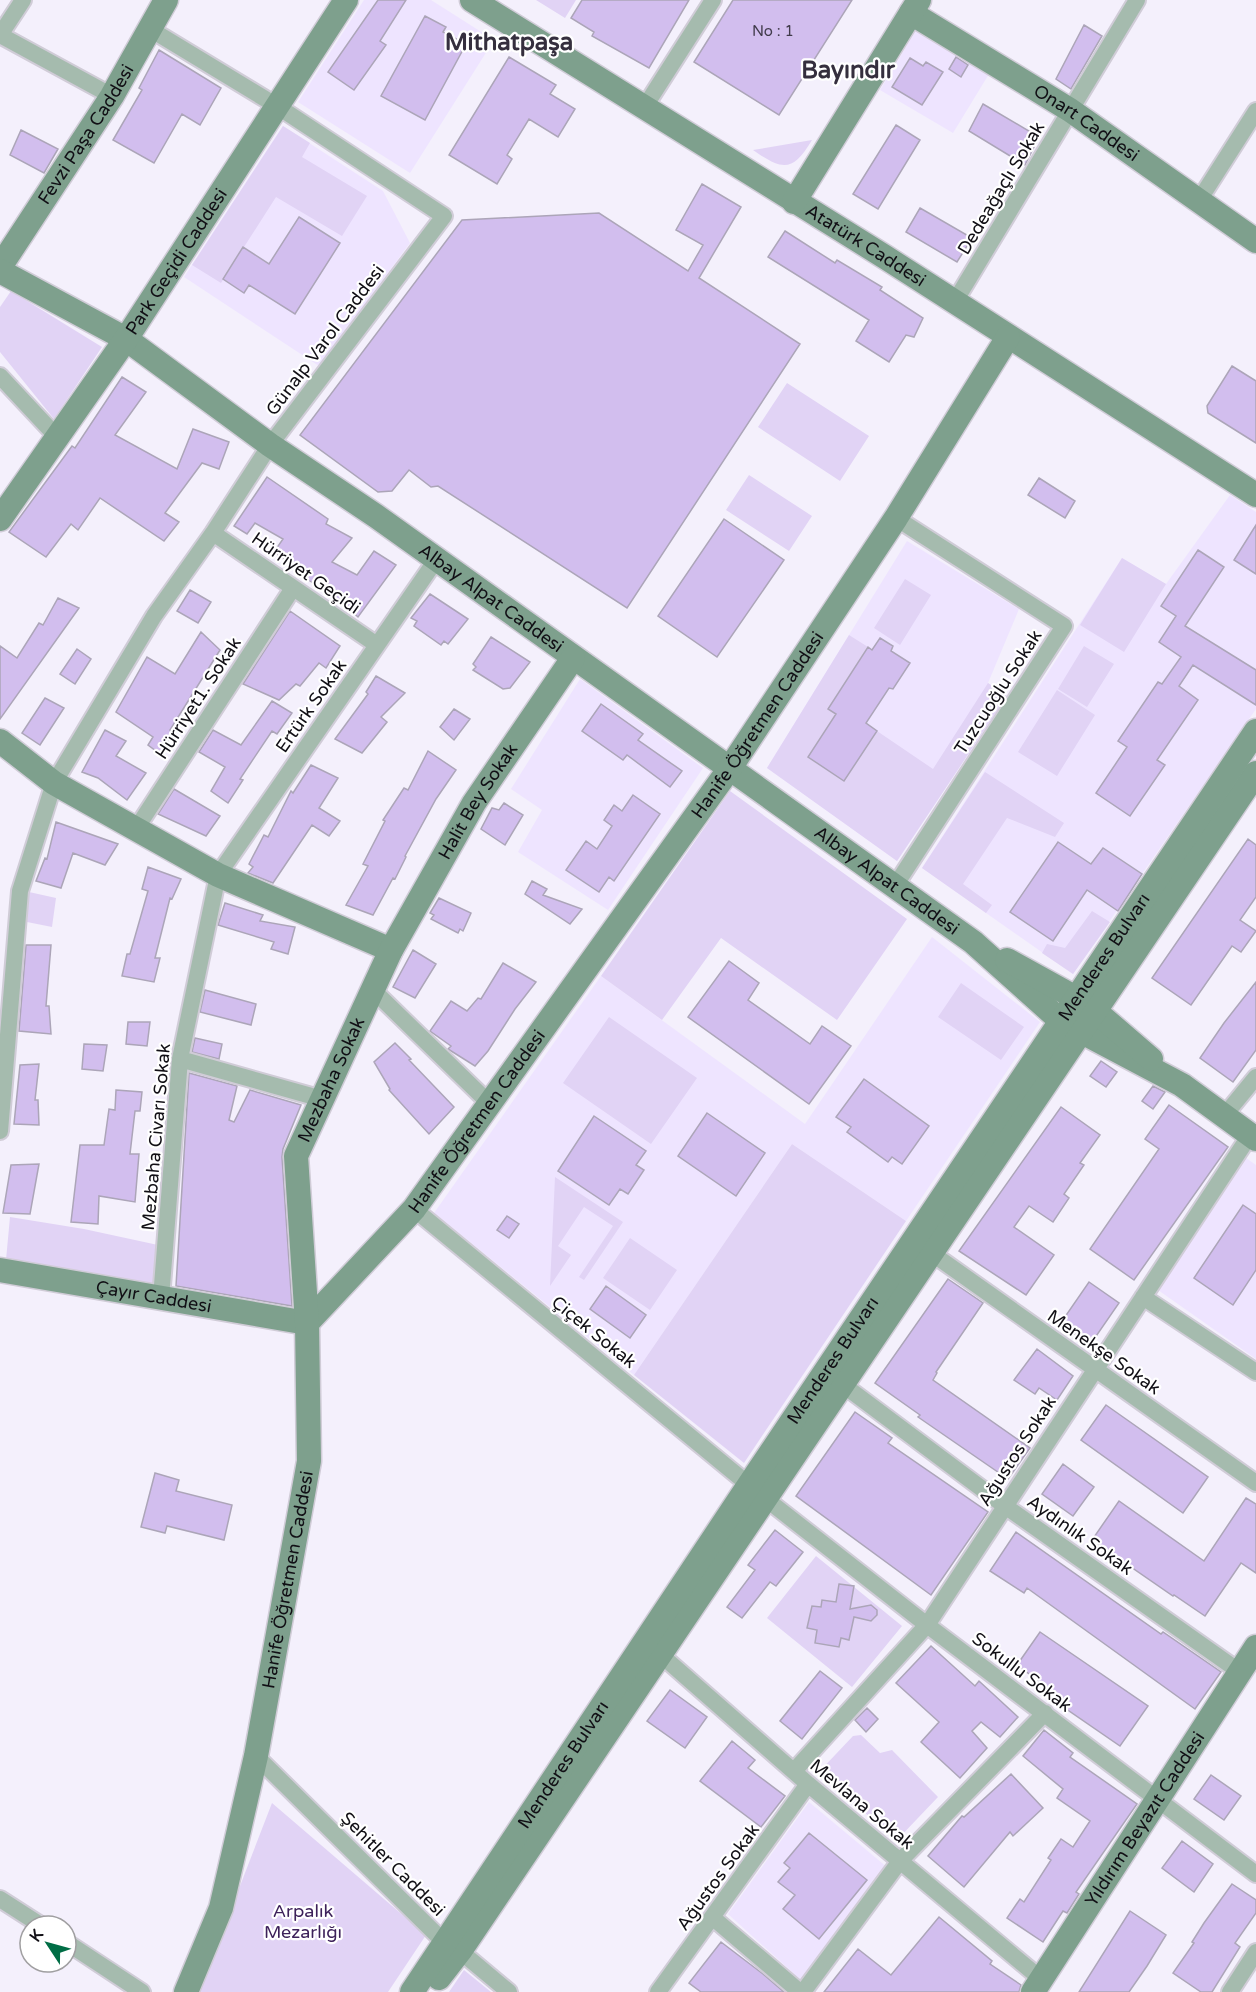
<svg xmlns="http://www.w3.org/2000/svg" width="1256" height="1992" viewBox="0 0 1256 1992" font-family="'Varela Round',sans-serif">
<rect width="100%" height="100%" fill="#f4f0fc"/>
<!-- built -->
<path fill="#eee4ff" d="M 364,0 L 431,0 L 494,40 L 410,173 L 298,102 Z
M 916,30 L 989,74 L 953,133 L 880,90 Z
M 283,126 L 383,191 L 410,243 L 319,366 L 184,277 Z
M 1230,495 L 1256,512 L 1256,709 L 1073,974 L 922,868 L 1122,558 L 1166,584 Z
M 907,541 L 1019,609 L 988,683 L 1007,696 L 897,861 L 767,768 Z
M 580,679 L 703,768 L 608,910 L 518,852 L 542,810 L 511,789 Z
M 932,937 L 1040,1022 L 906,1221 L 792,1144 L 634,1375 L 434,1213 L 601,976 L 805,1124 Z
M 1246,1158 L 1256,1165 L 1256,1359 L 1158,1290 Z
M 809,1802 L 888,1868 L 803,1982 L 728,1914 Z"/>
<!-- green -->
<path fill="#e1d3f5" d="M 536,0 L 576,0 L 565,18 Z
M 283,126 L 310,143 L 302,157 L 367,196 L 342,236 L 276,197 L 221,283 L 192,265 Z
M 812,140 C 793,172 783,171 753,150 Z
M 11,291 L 102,347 L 54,419 L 0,352 L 0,307 Z
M 787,383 L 869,436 L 840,481 L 758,427 Z
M 749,475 L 812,516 L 789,551 L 726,510 Z
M 1122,558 L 1166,584 L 1124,652 L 1080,625 Z
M 905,579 L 931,595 L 900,645 L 874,628 Z
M 849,635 L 868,647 L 828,709 L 843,719 L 844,780 L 877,731 L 933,769 L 988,683 L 1007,696 L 897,861 L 767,768 Z
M 1084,646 L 1114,664 L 1087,707 L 1058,689 Z
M 1057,690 L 1095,715 L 1057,776 L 1018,752 Z
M 985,772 L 1064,823 L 1055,837 L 1007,818 L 963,884 L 992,905 L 986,913 L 922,868 Z
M 730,791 L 907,919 L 837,1020 L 721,938 L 662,1020 L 601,976 Z
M 29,892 L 56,898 L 52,927 L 27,922 Z
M 1092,911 L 1110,922 L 1073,974 L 1042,953 L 1047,944 L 1065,948 Z
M 961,983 L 1024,1027 L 1001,1060 L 938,1017 Z
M 609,1017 L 697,1078 L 651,1144 L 563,1083 Z
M 792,1144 L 906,1221 L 744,1463 L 634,1375 Z
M 555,1177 L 623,1222 L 584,1280 L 579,1277 L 613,1226 L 584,1207 L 558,1246 L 571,1255 L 550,1286 Z
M 10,1217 L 84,1229 L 158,1245 L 153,1285 L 6,1260 Z
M 630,1238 L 677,1270 L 650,1310 L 603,1278 Z
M 816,1556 L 902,1626 L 852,1687 L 767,1618 Z
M 861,1735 L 880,1753 L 892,1750 L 938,1797 L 897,1840 L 818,1773 L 853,1736 Z
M 272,1803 L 426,1935 L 388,1992 L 199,1992 Z
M 464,1970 L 491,1992 L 449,1992 Z"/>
<!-- building -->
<path fill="#d2beee" stroke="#aca5b8" stroke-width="1.5" d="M 378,0 L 406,0 L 380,41 L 386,45 L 354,90 L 328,72 Z
M 582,0 L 689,0 L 649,68 L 592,36 L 594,32 L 571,18 Z
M 733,0 L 852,0 L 779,115 L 694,62 Z
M 425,16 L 446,27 L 443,32 L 466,44 L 425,120 L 381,96 Z
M 1084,25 L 1102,36 L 1071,89 L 1056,79 Z
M 159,50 L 221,88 L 200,125 L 182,114 L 154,163 L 113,140 L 142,90 L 139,88 Z
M 509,57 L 556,85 L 550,94 L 575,109 L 558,137 L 529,119 L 507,155 L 512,159 L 497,184 L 449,155 Z
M 956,57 L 968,65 L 961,77 L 949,69 Z
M 910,58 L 923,66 L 926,62 L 943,72 L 922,105 L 892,87 Z
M 983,104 L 1039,137 L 1025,165 L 969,131 Z
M 896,125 L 920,140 L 878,209 L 853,194 Z
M 21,130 L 58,149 L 44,173 L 10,155 Z
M 702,184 L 741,207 L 699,278 L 800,344 L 627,608 L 438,486 L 431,487 L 409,470 L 392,491 L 378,492 L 300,435 L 462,220 L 599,213 L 688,271 L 703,245 L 676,230 Z
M 920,208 L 972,238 L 957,262 L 906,232 Z
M 299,217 L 340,243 L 295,314 L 249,285 L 244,293 L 223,279 L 243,247 L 269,264 Z
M 785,231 L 835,263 L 837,260 L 882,287 L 880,290 L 923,318 L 914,337 L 906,335 L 889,362 L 856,341 L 869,320 L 768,257 Z
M 1232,366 L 1256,381 L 1256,443 L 1208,413 L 1207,406 Z
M 122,377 L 146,392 L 115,435 L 177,469 L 193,429 L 229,442 L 219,469 L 202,463 L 165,513 L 179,522 L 164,541 L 100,498 L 78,530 L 71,524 L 46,557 L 9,532 L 72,446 L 75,448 Z
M 267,477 L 328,519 L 326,524 L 352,538 L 332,562 L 357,575 L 374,551 L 396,565 L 358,617 L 340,601 L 304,577 L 306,575 L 274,552 L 283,539 L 255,523 L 247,534 L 234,526 Z
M 1039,478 L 1075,501 L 1065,518 L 1028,495 Z
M 724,519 L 784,560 L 717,657 L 658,616 Z
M 1256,525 L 1256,574 L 1234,560 Z
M 1198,550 L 1224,567 L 1185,626 L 1256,670 L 1256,705 L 1193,665 L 1179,686 L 1198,700 L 1157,760 L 1165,765 L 1130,816 L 1096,793 L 1127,747 L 1118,741 L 1158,682 L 1162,684 L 1181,657 L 1159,642 L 1176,616 L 1161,606 Z
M 190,590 L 211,602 L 198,623 L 177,611 Z
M 430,594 L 468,619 L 448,644 L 444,641 L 441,645 L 414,626 L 417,621 L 411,618 Z
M 58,598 L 79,608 L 0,719 L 0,646 L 17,658 L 39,623 L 43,625 Z
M 290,611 L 340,646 L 326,668 L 319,663 L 300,686 L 296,684 L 279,700 L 243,684 Z
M 201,632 L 220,650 L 170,730 L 174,732 L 160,754 L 148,745 L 153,737 L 116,712 L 147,657 L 175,674 Z
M 491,637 L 530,662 L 510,688 L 503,689 L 473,670 L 476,667 L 473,664 Z
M 880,638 L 893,646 L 891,651 L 910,663 L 893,689 L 889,688 L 866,723 L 877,731 L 844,781 L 808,757 L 836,714 L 828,709 L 868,647 L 872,650 Z
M 77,649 L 91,659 L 75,684 L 60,674 Z
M 376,676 L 405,693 L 381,717 L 387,722 L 362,753 L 335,739 L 368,694 L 366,692 Z
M 45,698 L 64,708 L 40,745 L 22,733 Z
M 272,701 L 292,713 L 277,734 L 272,731 L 240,779 L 243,780 L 228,803 L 211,791 L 225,767 L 199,752 L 213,730 L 241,745 Z
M 601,704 L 643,734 L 638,740 L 682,771 L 670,787 L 627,755 L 623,760 L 582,731 Z
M 454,709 L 470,719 L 454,740 L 440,727 Z
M 105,730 L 126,741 L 116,756 L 146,773 L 127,800 L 98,778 L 82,772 Z
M 428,751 L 456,770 L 436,799 L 405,856 L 406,857 L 395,879 L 393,878 L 373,915 L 346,905 L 368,866 L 363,864 L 385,821 L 383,820 L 404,788 L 408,790 Z
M 311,765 L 338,778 L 319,808 L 340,821 L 329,836 L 312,825 L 273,883 L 248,873 L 253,867 L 249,864 L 264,835 L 268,837 L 291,791 L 293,793 Z
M 174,789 L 220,816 L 206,836 L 158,814 Z
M 633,795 L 660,814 L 614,881 L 609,877 L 599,892 L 566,870 L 586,841 L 597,849 L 612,826 L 604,820 L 614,805 L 622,811 Z
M 504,803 L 523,815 L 505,845 L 481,829 L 492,808 L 499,810 Z
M 56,822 L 118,844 L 105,865 L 73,853 L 61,888 L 36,881 L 45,858 L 47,859 Z
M 1248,839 L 1256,845 L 1256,897 L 1240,920 L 1256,931 L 1241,952 L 1232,946 L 1191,1005 L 1152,978 Z
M 1058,842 L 1091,864 L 1103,848 L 1142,874 L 1118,911 L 1087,890 L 1053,941 L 1010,912 Z
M 148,867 L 181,879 L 172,899 L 170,898 L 155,958 L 160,958 L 154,982 L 122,976 L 127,954 L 130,954 L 148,891 L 142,889 Z
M 532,881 L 547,889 L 543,895 L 582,909 L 570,924 L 525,894 Z
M 439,898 L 471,913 L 463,931 L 460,929 L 458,933 L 431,919 L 434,915 L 430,913 Z
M 225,903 L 263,915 L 260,921 L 295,927 L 288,954 L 271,949 L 274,942 L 218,925 Z
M 26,945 L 51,945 L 46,1006 L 49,1006 L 51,1034 L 19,1031 Z
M 413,950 L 436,964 L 415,998 L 393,987 Z
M 729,961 L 759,983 L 748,1000 L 810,1044 L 822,1026 L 851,1046 L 809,1104 L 688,1017 Z
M 503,963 L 536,982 L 515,1009 L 488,1051 L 475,1066 L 448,1049 L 451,1046 L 430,1031 L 451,1001 L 467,1011 L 478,998 L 481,999 Z
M 1256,982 L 1256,1050 L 1233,1082 L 1200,1058 L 1224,1023 Z
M 205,990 L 256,1004 L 251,1025 L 200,1012 Z
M 128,1022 L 150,1022 L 147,1046 L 126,1044 Z
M 195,1038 L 222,1044 L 219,1059 L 192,1052 Z
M 395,1043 L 411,1059 L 409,1060 L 454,1107 L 429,1134 L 389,1090 L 390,1089 L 374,1062 Z
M 84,1044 L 107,1045 L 103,1071 L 82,1069 Z
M 1101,1061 L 1117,1072 L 1106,1087 L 1090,1076 Z
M 39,1064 L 35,1100 L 38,1100 L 39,1125 L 14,1124 L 20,1065 Z
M 189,1073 L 237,1086 L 229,1120 L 234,1122 L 250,1090 L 301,1105 L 283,1149 L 282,1157 L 292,1306 L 176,1286 Z
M 864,1079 L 929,1126 L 902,1164 L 892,1157 L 888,1162 L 847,1132 L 851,1127 L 836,1117 Z
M 1153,1086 L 1165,1092 L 1153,1109 L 1142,1101 Z
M 116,1090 L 142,1092 L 140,1111 L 135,1111 L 130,1154 L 139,1154 L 135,1202 L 99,1196 L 98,1224 L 71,1222 L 80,1145 L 104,1145 L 109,1109 L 115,1110 Z
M 1169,1105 L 1228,1147 L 1134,1280 L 1090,1249 L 1159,1149 L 1145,1139 Z
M 1061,1107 L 1100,1135 L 1080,1163 L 1084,1165 L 1064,1194 L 1069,1198 L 1053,1222 L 1029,1206 L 1014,1227 L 1054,1255 L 1026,1295 L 959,1251 Z
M 707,1113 L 765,1153 L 736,1196 L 678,1156 Z
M 594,1116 L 646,1151 L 636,1165 L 644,1170 L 628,1194 L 620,1189 L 609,1205 L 558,1171 Z
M 39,1164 L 30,1214 L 3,1213 L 11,1165 Z
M 1243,1205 L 1256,1214 L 1256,1270 L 1233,1305 L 1194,1278 Z
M 507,1216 L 519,1224 L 509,1238 L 497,1230 Z
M 948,1279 L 983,1303 L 936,1372 L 937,1373 L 933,1380 L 1030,1448 L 1008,1479 L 918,1417 L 920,1415 L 875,1383 Z
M 1089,1282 L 1119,1303 L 1090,1345 L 1060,1324 Z
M 606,1286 L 646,1315 L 630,1338 L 590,1309 Z
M 1037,1349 L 1073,1376 L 1057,1400 L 1039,1388 L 1035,1394 L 1014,1380 Z
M 1106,1405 L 1208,1477 L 1183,1513 L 1081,1440 Z
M 855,1412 L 892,1438 L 888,1443 L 988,1512 L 931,1595 L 796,1496 Z
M 1063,1464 L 1094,1487 L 1073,1516 L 1042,1494 Z
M 155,1473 L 179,1480 L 176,1491 L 232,1505 L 224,1540 L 167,1526 L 165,1533 L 141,1527 Z
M 1246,1498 L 1256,1504 L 1256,1573 L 1241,1563 L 1205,1616 L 1174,1595 L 1173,1596 L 1092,1540 L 1119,1501 L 1204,1561 Z
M 775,1530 L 803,1552 L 776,1586 L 770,1582 L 742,1618 L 727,1607 L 755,1570 L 748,1565 Z
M 1016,1532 L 1161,1634 L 1163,1632 L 1221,1672 L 1195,1709 L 1027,1588 L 1024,1593 L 990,1571 Z
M 839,1584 L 854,1586 L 850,1609 L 871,1605 L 877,1610 L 877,1615 L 871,1621 L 854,1617 L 849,1640 L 841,1638 L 839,1647 L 815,1643 L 817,1630 L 807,1628 L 812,1606 L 821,1607 L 822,1600 L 836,1602 Z
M 1040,1632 L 1148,1706 L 1120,1746 L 1062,1706 L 1066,1701 L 1017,1665 Z
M 931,1646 L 975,1686 L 979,1681 L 1018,1717 L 1000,1737 L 981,1722 L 972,1731 L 987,1748 L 960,1778 L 921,1742 L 939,1722 L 896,1683 Z
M 820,1671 L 842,1688 L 802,1739 L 780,1721 Z
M 670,1690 L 707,1717 L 685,1748 L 647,1721 Z
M 867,1708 L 878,1719 L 866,1732 L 855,1720 Z
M 1044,1730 L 1073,1753 L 1070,1757 L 1137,1804 L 1076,1892 L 1079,1894 L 1067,1913 L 1063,1911 L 1043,1942 L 1007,1918 L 1020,1899 L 1024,1902 L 1051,1860 L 1048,1858 L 1061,1839 L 1073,1847 L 1090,1821 L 1057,1798 L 1063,1789 L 1023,1756 Z
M 732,1741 L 755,1760 L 748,1768 L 785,1796 L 761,1827 L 700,1781 Z
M 1011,1774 L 1043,1808 L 1013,1836 L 1010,1832 L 964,1887 L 928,1856 L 962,1816 L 964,1817 Z
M 1211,1775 L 1241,1796 L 1224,1820 L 1194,1799 Z
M 809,1833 L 867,1880 L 819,1939 L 783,1909 L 795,1895 L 778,1882 L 790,1868 L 784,1863 Z
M 1182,1841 L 1213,1864 L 1194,1892 L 1162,1868 Z
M 1232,1884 L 1256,1900 L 1256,1913 L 1235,1943 L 1240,1947 L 1212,1992 L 1201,1992 L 1173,1973 L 1194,1943 L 1192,1942 L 1204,1923 Z
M 1130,1911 L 1166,1935 L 1147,1966 L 1129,1992 L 1079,1992 Z
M 939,1917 L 992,1961 L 990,1964 L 1021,1985 L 1019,1992 L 824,1992 L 858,1949 L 891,1975 Z
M 721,1942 L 763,1974 L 784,1992 L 701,1992 L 689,1983 Z"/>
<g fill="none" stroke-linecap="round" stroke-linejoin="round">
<!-- street casing -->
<g stroke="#d0ccd7" stroke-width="20">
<path id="street" d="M 23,0 L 0,35 L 112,96
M 644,108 L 713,0
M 1198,202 L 1256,111
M 954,303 L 1137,0
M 0,376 L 57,437
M 213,533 L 377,645
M 136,829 L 293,588
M 895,886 L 1064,626 L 896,518
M 373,990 L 490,1104
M 180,1059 L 322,1099
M 1224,1116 L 1256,1077
M 0,1131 L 20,891 L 54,783 L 154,616 L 213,533 L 270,445 L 444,216 L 277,106 L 150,29
M 414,1209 L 749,1485
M 930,1252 L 1256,1483
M 1143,1297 L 1256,1372
M 161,1298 L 180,1059 L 218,875 L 436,560
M 842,1384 L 1005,1506 L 1240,1672
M 766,1499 L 927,1625 L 1256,1874
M 661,1655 L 808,1784 L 1041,1979
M 256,1756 L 445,1943 L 460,1951 L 509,1992
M 794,1771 L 927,1625 L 1250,1135
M 0,1899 L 42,1926
M 712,1917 L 800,1992
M 66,1942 L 142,1992
M 658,1992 L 808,1784
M 803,1992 L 900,1861 L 1045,1713
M 1230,1992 L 1256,1952"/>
</g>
<!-- secondary casing -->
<g stroke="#d0ccd7" stroke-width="27">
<g id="secondary">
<path id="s1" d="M 472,0 L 885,257 L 1256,495"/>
<path id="s2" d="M 911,13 L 1070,110 L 1256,241"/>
<path d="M 794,202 L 919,0"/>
<path id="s3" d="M 0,267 L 112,96 L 166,0"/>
<path id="s4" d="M 0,271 L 126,339 L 270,445 L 376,516 L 973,942 L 1061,1021 L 1182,1085 L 1256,1139"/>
<path id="s5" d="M 0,519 L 126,339 L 346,0"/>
<path d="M 0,741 L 54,783 L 218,875 L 391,950"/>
<path d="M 1007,960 L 1076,998 L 1094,1010 L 1151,1059"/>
<path id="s6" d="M 0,1270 L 307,1323"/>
<path id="s7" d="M 307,1323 L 414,1209 L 730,768 L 896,518 L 1008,337"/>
<path d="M 439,1978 L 460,1951 C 726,1559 989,1164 1256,773"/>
<path id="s8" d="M 186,1992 L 221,1908 L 239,1830 L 256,1756 L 309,1461 L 307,1323 L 296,1156 L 391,950 L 474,803 L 573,658"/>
<path id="s9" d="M 412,1992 L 749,1485 L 1256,731"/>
<path id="s10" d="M 1033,1992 L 1256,1647"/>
</g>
</g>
<!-- street -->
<use href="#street" stroke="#a5bbae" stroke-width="16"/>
<!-- secondary -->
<use href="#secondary" stroke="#7ea08d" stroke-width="24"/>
</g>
<g text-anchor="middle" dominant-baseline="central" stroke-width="4.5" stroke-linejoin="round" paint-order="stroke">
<!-- number labels -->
<g font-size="15" fill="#413b4b">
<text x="773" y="31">No : 1</text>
</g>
<!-- street labels -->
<g font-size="18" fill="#110f15" stroke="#fff">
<text stroke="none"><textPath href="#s2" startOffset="207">Onart Caddesi</textPath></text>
<text stroke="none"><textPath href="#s3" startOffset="158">Fevzi Paşa Caddesi</textPath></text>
<text transform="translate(1001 188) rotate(-59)">Dedeağaçlı Sokak</text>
<text stroke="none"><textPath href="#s1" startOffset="464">Atatürk Caddesi</textPath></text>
<text stroke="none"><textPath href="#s5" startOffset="312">Park Geçidi Caddesi</textPath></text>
<text transform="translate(325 340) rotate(-53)">Günalp Varol Caddesi</text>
<text transform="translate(306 573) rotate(35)">Hürriyet Geçidi</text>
<text stroke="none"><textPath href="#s4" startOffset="591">Albay Alpat Caddesi</textPath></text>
<text transform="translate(998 692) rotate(-57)">Tuzcuoğlu Sokak</text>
<text transform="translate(198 698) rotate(-57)">Hürriyet1. Sokak</text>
<text transform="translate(311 706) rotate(-55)">Ertürk Sokak</text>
<text stroke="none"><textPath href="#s7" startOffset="750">Hanife Öğretmen Caddesi</textPath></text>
<text stroke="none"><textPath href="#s8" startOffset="1251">Halit Bey Sokak</textPath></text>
<text stroke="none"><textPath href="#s4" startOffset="1077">Albay Alpat Caddesi</textPath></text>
<text stroke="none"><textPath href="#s9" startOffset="1245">Menderes Bulvarı</textPath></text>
<text stroke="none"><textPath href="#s8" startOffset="936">Mezbaha Sokak</textPath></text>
<text stroke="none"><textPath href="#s7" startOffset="264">Hanife Öğretmen Caddesi</textPath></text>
<text transform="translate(156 1137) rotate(-85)">Mezbaha Civarı Sokak</text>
<text stroke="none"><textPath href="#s6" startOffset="156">Çayır Caddesi</textPath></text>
<text transform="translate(594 1332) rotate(39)">Çiçek Sokak</text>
<text transform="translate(1104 1352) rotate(35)">Menekşe Sokak</text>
<text stroke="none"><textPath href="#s9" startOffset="759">Menderes Bulvarı</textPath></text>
<text transform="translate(1017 1451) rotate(-57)">Ağustos Sokak</text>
<text transform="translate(1080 1535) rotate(35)">Aydınlık Sokak</text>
<text stroke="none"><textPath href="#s8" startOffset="426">Hanife Öğretmen Caddesi</textPath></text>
<text transform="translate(1022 1672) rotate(37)">Sokullu Sokak</text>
<text stroke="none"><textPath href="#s9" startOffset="273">Menderes Bulvarı</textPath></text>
<text transform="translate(862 1804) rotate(40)">Mevlana Sokak</text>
<text stroke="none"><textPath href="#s10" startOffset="206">Yıldırım Beyazıt Caddesi</textPath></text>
<text transform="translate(393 1864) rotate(45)">Şehitler Caddesi</text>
<text transform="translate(718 1877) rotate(-54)">Ağustos Sokak</text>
</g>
<!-- park labels -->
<g font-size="18" fill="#3d215a" stroke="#fff">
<text x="303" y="1911">Arpalık<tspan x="303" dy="21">Mezarlığı</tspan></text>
</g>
<!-- district labels -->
<g font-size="24" font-weight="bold" fill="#352f3e" stroke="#fff">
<text x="509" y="42">Mithatpaşa</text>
<text x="848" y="70">Bayındır</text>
</g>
</g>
<!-- north arrow -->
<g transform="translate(48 1944) rotate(306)"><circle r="28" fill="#ffffff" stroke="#a09fa1" stroke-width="1.5"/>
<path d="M0-4.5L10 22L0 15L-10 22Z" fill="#006d45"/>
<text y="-9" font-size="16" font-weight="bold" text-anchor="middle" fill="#110f15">K</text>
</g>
</svg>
